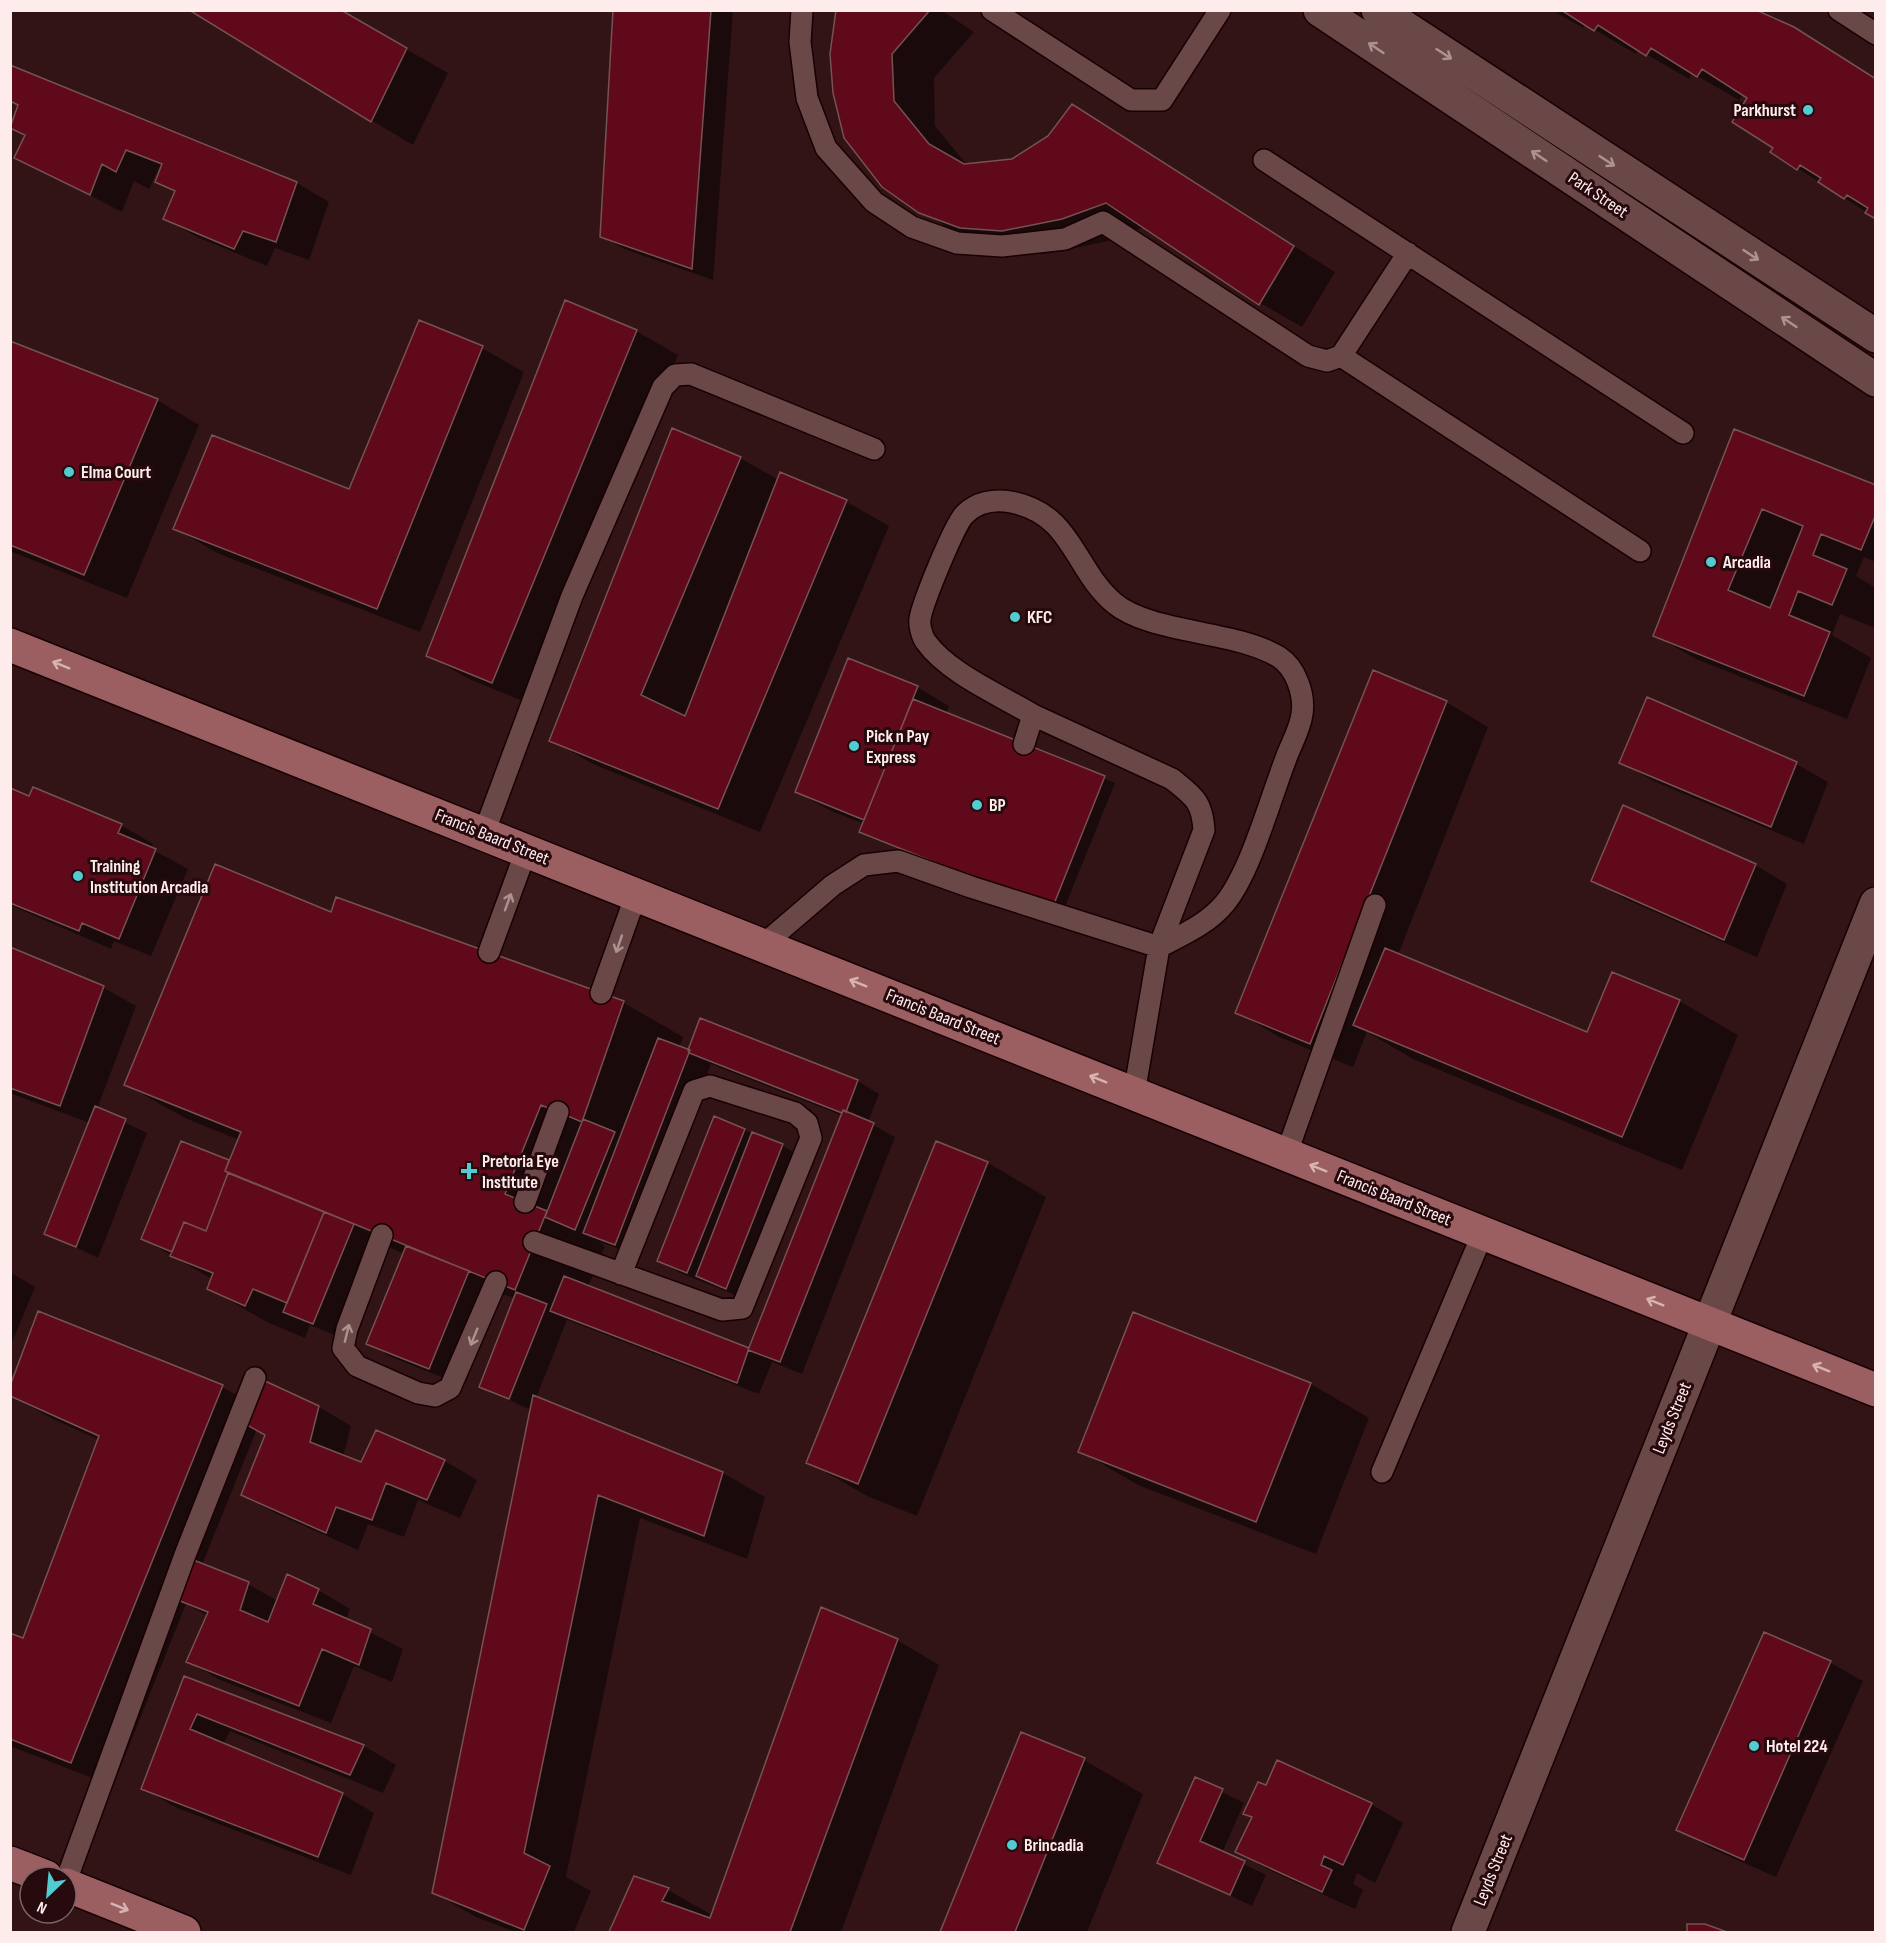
<svg xmlns="http://www.w3.org/2000/svg" width="1886" height="1943" viewBox="0 0 1886 1943" font-family="'Sofia Sans Condensed',sans-serif">
<rect width="100%" height="100%" fill="#321416"/>
<!-- shadow -->
<path fill="#0007" fill-rule="evenodd" d="M 615,10 L 733,10 L 713,280 L 624,249 L 602,236 Z
M 837,10 L 941,10 L 974,32 L 934,78 L 935,126 L 967,165 L 1013,160 L 1049,137 L 1073,106 L 1335,272 L 1302,327 L 1260,303 L 1145,227 L 1104,242 L 1045,254 L 1003,252 L 963,236 L 920,211 Z
M 1552,10 L 1752,10 L 1793,29 L 1876,78 L 1876,218 L 1772,152 L 1775,147 L 1749,97 L 1744,94 L 1739,100 L 1692,73 L 1689,79 L 1639,50 L 1636,54 L 1585,24 L 1583,28 Z
M 406,49 L 448,73 L 413,145 L 371,120 Z
M 11,67 L 297,183 L 329,202 L 309,260 L 275,248 L 267,266 L 197,237 L 165,219 L 176,193 L 157,182 L 162,168 L 159,167 L 149,189 L 134,181 L 122,212 L 16,157 L 26,136 L 10,126 L 20,105 Z
M 636,331 L 678,355 L 535,706 L 469,679 L 427,655 Z
M 10,343 L 157,400 L 199,425 L 127,598 L 10,551 Z
M 482,348 L 524,372 L 420,632 L 217,553 L 175,528 L 350,491 Z
M 1735,431 L 1876,486 L 1876,562 L 1864,557 L 1856,576 L 1876,588 L 1876,625 L 1875,628 L 1840,614 L 1832,635 L 1871,658 L 1847,719 L 1696,659 L 1654,635 Z
M 740,458 L 779,480 L 781,474 L 847,502 L 889,526 L 760,832 L 593,764 L 551,740 Z
M 917,687 L 949,706 L 946,714 L 1115,783 L 1062,914 L 871,838 L 861,832 L 864,824 L 829,810 L 797,792 Z
M 1446,702 L 1488,727 L 1398,955 L 1588,1034 L 1679,1001 L 1738,1035 L 1682,1170 L 1413,1059 L 1367,1032 L 1353,1067 L 1279,1037 L 1237,1012 Z
M 1621,762 L 1796,764 L 1828,782 L 1804,844 L 1653,781 Z
M 10,790 L 121,825 L 153,844 L 151,849 L 188,869 L 151,956 L 114,941 L 111,949 L 10,905 Z
M 1755,865 L 1787,884 L 1757,957 L 1625,899 L 1593,880 Z
M 337,898 L 624,1003 L 683,1037 L 679,1048 L 689,1052 L 701,1020 L 858,1081 L 879,1094 L 868,1122 L 895,1137 L 802,1374 L 772,1362 L 759,1394 L 567,1320 L 536,1398 L 723,1473 L 765,1497 L 747,1559 L 640,1518 L 566,1877 L 591,1891 L 574,1932 L 515,1932 L 476,1917 L 434,1893 L 532,1411 L 481,1386 L 515,1299 L 489,1288 L 451,1381 L 389,1356 L 368,1343 L 405,1254 L 383,1245 L 335,1335 L 310,1325 L 305,1338 L 267,1322 L 208,1288 L 212,1279 L 143,1239 L 181,1143 L 230,1162 L 239,1140 L 185,1118 L 126,1085 L 332,913 ZM 711,1064 L 843,1116 L 750,1349 L 588,1287 L 605,1247 L 600,1242 L 637,1256 Z
M 10,948 L 104,988 L 136,1006 L 97,1109 L 147,1133 L 98,1258 L 46,1233 L 90,1123 L 10,1093 Z
M 744,1130 L 782,1145 L 803,1158 L 748,1300 L 680,1273 L 659,1260 Z
M 937,1143 L 988,1163 L 1046,1197 L 917,1516 L 867,1496 L 808,1462 Z
M 10,1272 L 35,1287 L 10,1347 Z
M 1134,1314 L 1311,1384 L 1369,1418 L 1316,1554 L 1138,1485 L 1080,1451 Z
M 265,1383 L 319,1407 L 351,1426 L 343,1457 L 361,1464 L 377,1432 L 445,1461 L 477,1480 L 460,1518 L 418,1500 L 404,1537 L 368,1524 L 358,1550 L 275,1513 L 243,1495 L 267,1435 L 257,1429 L 202,1565 L 248,1584 L 278,1601 L 318,1590 L 350,1609 L 346,1620 L 403,1649 L 392,1682 L 354,1666 L 331,1723 L 220,1680 L 188,1661 L 208,1616 L 186,1604 L 113,1786 L 10,1746 L 10,1634 L 24,1640 L 99,1440 L 51,1418 L 10,1395 L 222,1387 L 256,1406 Z
M 1765,1634 L 1831,1663 L 1863,1681 L 1776,1877 L 1710,1848 L 1678,1829 Z
M 897,1640 L 939,1665 L 841,1932 L 611,1932 L 635,1878 L 668,1890 L 710,1914 L 707,1919 L 711,1920 Z
M 185,1678 L 364,1746 L 396,1765 L 383,1793 L 230,1731 L 223,1745 L 342,1794 L 374,1813 L 351,1875 L 175,1807 L 143,1788 Z
M 1022,1734 L 1084,1760 L 1143,1794 L 1087,1932 L 941,1932 Z
M 1196,1779 L 1244,1803 L 1222,1853 L 1266,1875 L 1252,1906 L 1159,1862 Z
M 1267,1786 L 1371,1804 L 1403,1823 L 1375,1883 L 1357,1873 L 1353,1884 L 1363,1890 L 1355,1909 L 1269,1870 L 1237,1851 Z"/>
<!-- building -->
<path fill="#5f091a" stroke="#765252" stroke-width="1.5" fill-rule="evenodd" d="M 189,10 L 341,10 L 407,48 L 371,122 Z
M 613,10 L 711,10 L 692,269 L 600,237 Z
M 836,10 L 930,10 L 892,54 L 894,101 L 929,144 L 964,164 L 1012,159 L 1048,136 L 1072,104 L 1294,246 L 1259,305 L 1106,203 L 1062,219 L 1002,231 L 960,228 L 919,213 L 882,187 L 844,138 L 833,93 L 830,54 Z
M 1561,10 L 1756,10 L 1794,27 L 1876,79 L 1876,219 L 1865,213 L 1868,208 L 1847,195 L 1844,199 L 1818,182 L 1821,178 L 1800,165 L 1797,170 L 1770,152 L 1773,148 L 1732,122 L 1747,98 L 1702,69 L 1697,77 L 1651,48 L 1646,56 L 1598,25 L 1594,31 Z
M 10,65 L 297,182 L 276,242 L 243,231 L 234,249 L 163,219 L 175,191 L 155,182 L 162,164 L 126,150 L 116,172 L 102,164 L 90,195 L 14,158 L 25,135 L 10,128 L 18,105 L 10,101 Z
M 565,300 L 637,330 L 492,683 L 426,656 Z
M 419,320 L 483,346 L 377,609 L 173,529 L 212,435 L 349,489 Z
M 10,341 L 158,399 L 84,575 L 10,545 Z
M 672,428 L 741,457 L 641,695 L 685,716 L 780,472 L 847,500 L 718,809 L 549,741 Z
M 1734,429 L 1876,485 L 1876,514 L 1861,550 L 1821,534 L 1813,555 L 1847,569 L 1832,605 L 1798,591 L 1789,615 L 1830,632 L 1804,696 L 1653,636 ZM 1762,509 L 1803,526 L 1770,608 L 1728,590 Z
M 848,658 L 918,686 L 864,820 L 795,792 Z
M 1373,670 L 1447,701 L 1310,1044 L 1235,1013 Z
M 1647,697 L 1797,762 L 1771,827 L 1619,763 Z
M 913,699 L 1105,776 L 1052,909 L 859,832 Z
M 33,787 L 122,824 L 118,833 L 156,849 L 119,939 L 82,923 L 79,931 L 10,903 L 10,788 L 29,796 Z
M 1623,805 L 1756,864 L 1724,940 L 1591,881 Z
M 215,864 L 331,912 L 336,897 L 624,1001 L 582,1122 L 541,1105 L 505,1194 L 547,1211 L 515,1290 L 225,1171 L 241,1132 L 124,1085 Z
M 10,947 L 104,986 L 60,1106 L 10,1088 Z
M 1385,948 L 1587,1032 L 1612,972 L 1680,1000 L 1622,1137 L 1353,1025 Z
M 700,1018 L 858,1080 L 846,1112 L 843,1110 L 842,1113 L 689,1053 L 688,1050 Z
M 658,1038 L 690,1050 L 615,1245 L 583,1233 Z
M 95,1106 L 126,1119 L 76,1247 L 44,1234 Z
M 843,1110 L 874,1123 L 780,1362 L 748,1350 Z
M 714,1116 L 745,1129 L 687,1273 L 657,1261 Z
M 583,1119 L 615,1132 L 575,1230 L 545,1217 Z
M 752,1132 L 783,1144 L 726,1289 L 696,1276 Z
M 181,1141 L 229,1160 L 225,1171 L 228,1173 L 206,1231 L 184,1222 L 172,1252 L 141,1239 Z
M 936,1141 L 988,1162 L 858,1484 L 806,1463 Z
M 228,1173 L 324,1212 L 287,1303 L 253,1289 L 245,1306 L 207,1289 L 213,1273 L 170,1256 L 184,1222 L 206,1231 Z
M 324,1212 L 354,1224 L 313,1324 L 283,1312 Z
M 406,1246 L 469,1271 L 429,1369 L 366,1344 Z
M 564,1276 L 749,1348 L 737,1383 L 550,1311 Z
M 516,1292 L 547,1304 L 509,1399 L 479,1387 Z
M 38,1311 L 223,1385 L 71,1763 L 10,1739 L 10,1633 L 23,1638 L 99,1436 L 10,1396 L 10,1386 Z
M 1133,1312 L 1311,1383 L 1256,1522 L 1078,1452 Z
M 265,1381 L 319,1406 L 310,1442 L 361,1462 L 376,1430 L 445,1460 L 427,1500 L 386,1483 L 372,1520 L 336,1507 L 326,1533 L 241,1495 L 265,1435 L 247,1425 Z
M 533,1395 L 723,1472 L 704,1536 L 598,1495 L 524,1853 L 550,1866 L 524,1930 L 432,1893 Z
M 191,1559 L 249,1582 L 240,1610 L 268,1622 L 287,1574 L 319,1589 L 313,1604 L 371,1629 L 359,1665 L 322,1649 L 299,1706 L 186,1662 L 208,1612 L 175,1599 Z
M 821,1607 L 898,1639 L 790,1932 L 609,1932 L 634,1876 L 669,1888 L 662,1901 L 710,1918 Z
M 1764,1632 L 1831,1661 L 1744,1860 L 1676,1830 Z
M 184,1676 L 364,1745 L 350,1775 L 197,1714 L 190,1729 L 343,1793 L 318,1857 L 141,1789 Z
M 1021,1732 L 1085,1758 L 1015,1932 L 940,1932 Z
M 1277,1760 L 1372,1803 L 1343,1865 L 1324,1856 L 1321,1865 L 1332,1870 L 1322,1892 L 1235,1852 L 1252,1817 L 1243,1814 L 1258,1782 L 1266,1785 Z
M 1195,1777 L 1223,1789 L 1200,1841 L 1245,1861 L 1230,1895 L 1157,1863 Z
M 1687,1924 L 1705,1924 L 1727,1932 L 1687,1932 Z"/>
<g fill="none" stroke-linecap="round" stroke-linejoin="round">
<!-- service casing -->
<g stroke="#180103" stroke-width="24">
<path id="service" d="M 802,10 L 800,42 L 807,98 L 826,148 L 874,202 L 912,227 L 957,243 L 1002,246 L 1065,239 L 1103,222 L 1308,356 L 1327,361 L 1341,356 L 1408,253
M 992,10 L 1131,100 L 1162,100 L 1220,10
M 1839,10 L 1876,34
M 1264,160 L 1683,433
M 1341,356 L 1640,551
M 1033,715 L 1172,779 C 1194,797 1202,801 1204,830 L 1159,947
M 1024,744 L 1033,715 C 1000,695 948,673 926,642 C 922,637 919,625 920,619 C 922,604 955,523 965,514 C 977,502 994,499 1011,502 C 1073,514 1073,568 1114,603 C 1151,634 1235,630 1279,657 C 1296,668 1305,695 1302,714 C 1300,730 1290,746 1285,761 C 1270,800 1250,873 1225,903 C 1208,924 1182,935 1159,947
M 484,833 L 572,596 L 663,387 L 675,375 L 691,374 L 874,449
M 763,945 L 833,885 L 864,865 L 898,861 L 971,887 L 1159,947 L 1134,1094
M 489,952 L 526,851
M 601,993 L 636,895
M 1286,1155 L 1375,905
M 525,1202 L 558,1112
M 382,1235 L 347,1329 L 343,1348 L 357,1366 L 418,1393 L 435,1396 L 450,1388 L 496,1282
M 534,1242 L 722,1310 L 742,1308 L 811,1138 L 807,1123 L 795,1113 L 710,1086 L 694,1091 L 621,1274
M 1382,1472 L 1483,1233
M 66,1881 L 185,1555 L 255,1378"/>
</g>
<!-- minor casing -->
<g stroke="#180103" stroke-width="36">
<path id="minor" d="M 1468,1932 L 1876,904"/>
</g>
<!-- tertiary casing -->
<g stroke="#180103" stroke-width="36">
<path id="tertiary" d="M 1320,10 L 1876,380
M 1378,10 L 1876,336"/>
</g>
<!-- primary casing -->
<g stroke="#180103" stroke-width="36">
<path id="primary" d="M 10,645 L 1876,1390
M 10,1863 L 46,1877
M 66,1885 L 184,1932"/>
</g>
<!-- service -->
<use href="#service" stroke="#6b4848" stroke-width="21"/>
<!-- minor -->
<use href="#minor" stroke="#6b4848" stroke-width="33"/>
<!-- tertiary -->
<use href="#tertiary" stroke="#6b4848" stroke-width="33"/>
<!-- primary -->
<use href="#primary" stroke="#9c5f61" stroke-width="33"/>
</g>
<!-- one-way arrows -->
<defs><path id="oneway-shaft" d="M-6 0H5M1.5-3L5.5 0L1.5 3" fill="none" stroke-width="1.6" stroke-linecap="round" stroke-linejoin="round" transform="scale(1.5)"/></defs>
<g stroke="#ad9292">
<use href="#oneway-shaft" transform="translate(1376 48) rotate(-146)"/>
<use href="#oneway-shaft" transform="translate(1444 54) rotate(33)"/>
<use href="#oneway-shaft" transform="translate(1539 156) rotate(-146)"/>
<use href="#oneway-shaft" transform="translate(1607 161) rotate(33)"/>
<use href="#oneway-shaft" transform="translate(1751 255) rotate(33)"/>
<use href="#oneway-shaft" transform="translate(1789 322) rotate(-146)"/>
<use href="#oneway-shaft" transform="translate(508 902) rotate(-70)"/>
<use href="#oneway-shaft" transform="translate(619 944) rotate(109)"/>
<use href="#oneway-shaft" transform="translate(347 1333) rotate(-76)"/>
<use href="#oneway-shaft" transform="translate(474 1337) rotate(112)"/>
</g>
<g stroke="#d7b4b4">
<use href="#oneway-shaft" transform="translate(61 665) rotate(-158)"/>
<use href="#oneway-shaft" transform="translate(858 983) rotate(-158)"/>
<use href="#oneway-shaft" transform="translate(1098 1079) rotate(-158)"/>
<use href="#oneway-shaft" transform="translate(1318 1168) rotate(-158)"/>
<use href="#oneway-shaft" transform="translate(1655 1302) rotate(-158)"/>
<use href="#oneway-shaft" transform="translate(1821 1368) rotate(-158)"/>
<use href="#oneway-shaft" transform="translate(120 1907) rotate(22)"/>
</g>
<!-- markers -->
<g fill="#52ccd0" stroke="#270a0d" stroke-width="2">
<circle cx="1808" cy="110" r="6"/>
<circle cx="69" cy="472" r="6"/>
<circle cx="1711" cy="562" r="6"/>
<circle cx="1015" cy="617" r="6"/>
<circle cx="854" cy="746" r="6"/>
<circle cx="977" cy="805" r="6"/>
<circle cx="78" cy="876" r="6"/>
<path d="M466 1162h6v6h6v6h-6v6h-6v-6h-6v-6h6z"/>
<circle cx="1754" cy="1746" r="6"/>
<circle cx="1012" cy="1845" r="6"/>
</g>
<g text-anchor="middle" dominant-baseline="central" stroke-width="6" stroke-linejoin="round" paint-order="stroke">
<!-- poi labels -->
<g font-size="18" font-weight="bold" fill="#feecec" stroke="#270a0d" text-anchor="start">
<text x="1796" y="110" text-anchor="end">Parkhurst</text>
<text x="81" y="472">Elma Court</text>
<text x="1723" y="562">Arcadia</text>
<text x="1027" y="617">KFC</text>
<text x="866" y="736">Pick n Pay<tspan x="866" dy="21">Express</tspan></text>
<text x="989" y="805">BP</text>
<text x="90" y="866">Training<tspan x="90" dy="21">Institution Arcadia</tspan></text>
<text x="482" y="1161">Pretoria Eye<tspan x="482" dy="21">Institute</tspan></text>
<text x="1766" y="1746">Hotel 224</text>
<text x="1024" y="1845">Brincadia</text>
</g>
<!-- street labels -->
<g font-size="18" fill="#feecec" stroke="#270a0d">
<text transform="translate(1598 195) rotate(34)">Park Street</text>
<text transform="translate(492 837) rotate(22)">Francis Baard Street</text>
<text transform="translate(943 1017) rotate(22)">Francis Baard Street</text>
<text transform="translate(1394 1198) rotate(22)">Francis Baard Street</text>
<text transform="translate(1672 1418) rotate(-68)">Leyds Street</text>
<text transform="translate(1493 1870) rotate(-68)">Leyds Street</text>
</g>
</g>
<!-- border -->
<rect width="1886" height="1943" fill="none" stroke="#feecec" stroke-width="24"/>
<!-- north arrow -->
<g transform="translate(48 1895) rotate(206)"><circle r="28" fill="#270a0d" stroke="#7d6466" stroke-width="1.5"/>
<path d="M0-4.5L10 22L0 15L-10 22Z" fill="#52ccd0"/>
<text y="-9" font-size="16" font-weight="bold" text-anchor="middle" fill="#feecec">N</text>
</g>
</svg>
